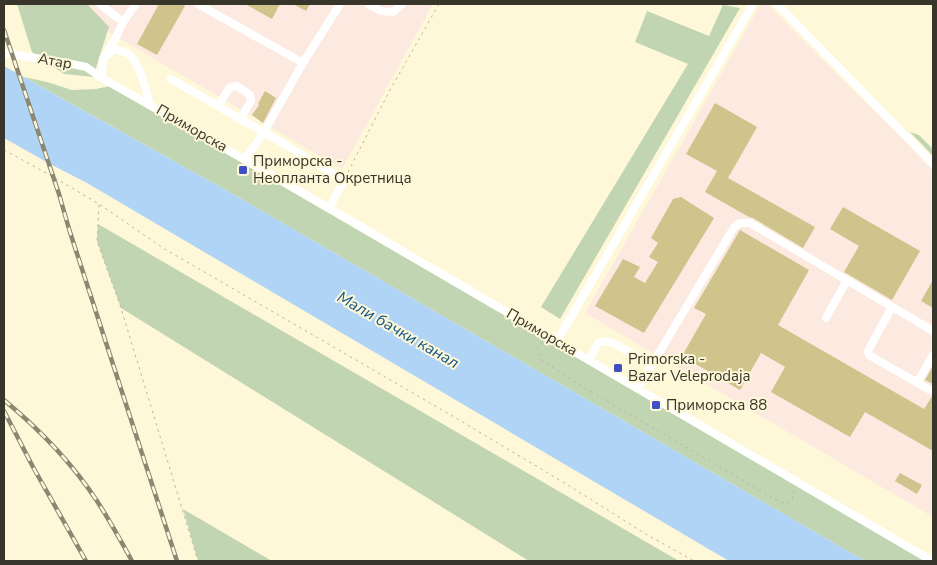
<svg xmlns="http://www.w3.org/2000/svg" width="937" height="565" viewBox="0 0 937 565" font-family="'Nunito Sans',sans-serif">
<rect width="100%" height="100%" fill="#fef8d9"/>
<!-- industrial -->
<path fill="#fce9e0" d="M 77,4 L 433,4 L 342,169 L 110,33 Z
M 761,4 L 767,4 L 933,170 L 933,517 L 585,313 Z"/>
<!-- green -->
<path fill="#c1d5b2" d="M 17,4 L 87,4 L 109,27 L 93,77 L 64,74 L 32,52 Z
M 723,5 L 740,8 L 560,319 L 541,307 L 688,64 L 635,42 L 647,11 L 709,36 Z
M 24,77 L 47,82 L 72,90 L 96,89 L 110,86 L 927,561 L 865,561 L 238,197 Z
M 910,132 L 919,135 L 933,149 L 933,156 Z
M 98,224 L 679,561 L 529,561 L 121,308 L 97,241 Z
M 183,509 L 272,561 L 198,561 Z"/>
<!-- water -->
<path fill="#b0d4f6" d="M 4,66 L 238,197 L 865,561 L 729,561 L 87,183 L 50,164 L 4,138 Z"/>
<!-- building -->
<path fill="#cfc48b" d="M 159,4 L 181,4 L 185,6 L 157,55 L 137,44 Z
M 245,4 L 280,4 L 272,19 Z
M 293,4 L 310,4 L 306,11 Z
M 265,91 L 276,98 L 263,123 L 252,115 L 259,105 L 258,104 Z
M 715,103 L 757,127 L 728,178 L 815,227 L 803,248 L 753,218 L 749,217 L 705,192 L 717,171 L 686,154 Z
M 681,197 L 714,218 L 644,333 L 595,306 L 623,259 L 640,267 L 634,277 L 645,283 L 658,262 L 649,257 L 658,243 L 651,238 L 673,199 Z
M 843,207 L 920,251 L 892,300 L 844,272 L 859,246 L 830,229 Z
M 740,230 L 809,270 L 778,325 L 924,409 L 933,395 L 933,451 L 865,412 L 850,437 L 771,392 L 785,367 L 761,353 L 740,390 L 682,356 L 706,314 L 694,308 Z
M 933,280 L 933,308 L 921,301 Z
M 933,366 L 933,384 L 925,380 Z
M 900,473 L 922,485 L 917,494 L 895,481 Z"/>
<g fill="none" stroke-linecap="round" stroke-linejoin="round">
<!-- path -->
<path stroke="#bcb79e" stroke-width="1" stroke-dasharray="2.5 4" stroke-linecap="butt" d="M 4,150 L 50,175 L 99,204 L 163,248 L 449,414 L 568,485 L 644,533 L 694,561
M 348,172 L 390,90 L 439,4
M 99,205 L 97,241 L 121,308 L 198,561
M 542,342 L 538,349 L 540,359 L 585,388 L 776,500 L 786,504 L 792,500 L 794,488"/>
<!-- minor -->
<path stroke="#fff" stroke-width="8" d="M 100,4 L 123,22
M 368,4 L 381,11 L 393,12 L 402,4
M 777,4 L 933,164
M 4,53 L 67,63 L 86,67 L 102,78
M 106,54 L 116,37 L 123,22 L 136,4
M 303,63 L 340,4
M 171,79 L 218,106 L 230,87 L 237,86 L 250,95 L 251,101 L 240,119 L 264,132 L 303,63 L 198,4
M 150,104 C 146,91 139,59 127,53 C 123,51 118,51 115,49 L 103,58 L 102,78 L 329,208 L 932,561
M 218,106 L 240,119
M 245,159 L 264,132 L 344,180 L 329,208
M 892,307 L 870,347 L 868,352 L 869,355 L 930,390
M 826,318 L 847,280
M 557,341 L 753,4
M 589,360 L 598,343 L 605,341 L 613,343 L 652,365
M 917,383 L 933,355
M 638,388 L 733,229 C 738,223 741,222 750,223 L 933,331"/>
<!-- rail casing -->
<g stroke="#8b8773" stroke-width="4.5">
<path id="rail" d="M 4,30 L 59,194 L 69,229 L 177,561
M 4,400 C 39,429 72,463 97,501 C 110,521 121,541 132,561
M 4,411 L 33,467 L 86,561"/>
</g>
<!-- rail -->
<use href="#rail" stroke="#fef8d9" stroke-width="2.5" stroke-dasharray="8" stroke-linecap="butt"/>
</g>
<!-- markers -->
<g fill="#404fc3" stroke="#fef8d9" stroke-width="2">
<rect x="238" y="165" width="10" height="10" rx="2.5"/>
<rect x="613" y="363" width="10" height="10" rx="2.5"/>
<rect x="651" y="400" width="10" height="10" rx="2.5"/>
</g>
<g text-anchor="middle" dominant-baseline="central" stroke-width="4" stroke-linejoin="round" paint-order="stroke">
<!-- street labels -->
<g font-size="15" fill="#38362a" stroke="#fef8d9">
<text transform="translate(55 61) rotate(10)">Атар</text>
<text transform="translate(192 128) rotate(30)">Приморска</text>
<text transform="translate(542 332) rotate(30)">Приморска</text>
</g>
<!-- poi labels -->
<g font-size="15" fill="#38362a" stroke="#fef8d9" text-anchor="start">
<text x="253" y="161">Приморска -<tspan x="253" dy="17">Неопланта Окретница</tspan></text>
<text x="628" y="359">Primorska -<tspan x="628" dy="17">Bazar Veleprodaja</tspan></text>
<text x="666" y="405">Приморска 88</text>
</g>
<!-- water labels -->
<g font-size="16" font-style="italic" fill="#0f5588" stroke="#fef8d9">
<text transform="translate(398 330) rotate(30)">Мали бачки канал</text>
</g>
</g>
<!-- border -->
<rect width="937" height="565" fill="none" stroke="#38362a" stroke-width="10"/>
</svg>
